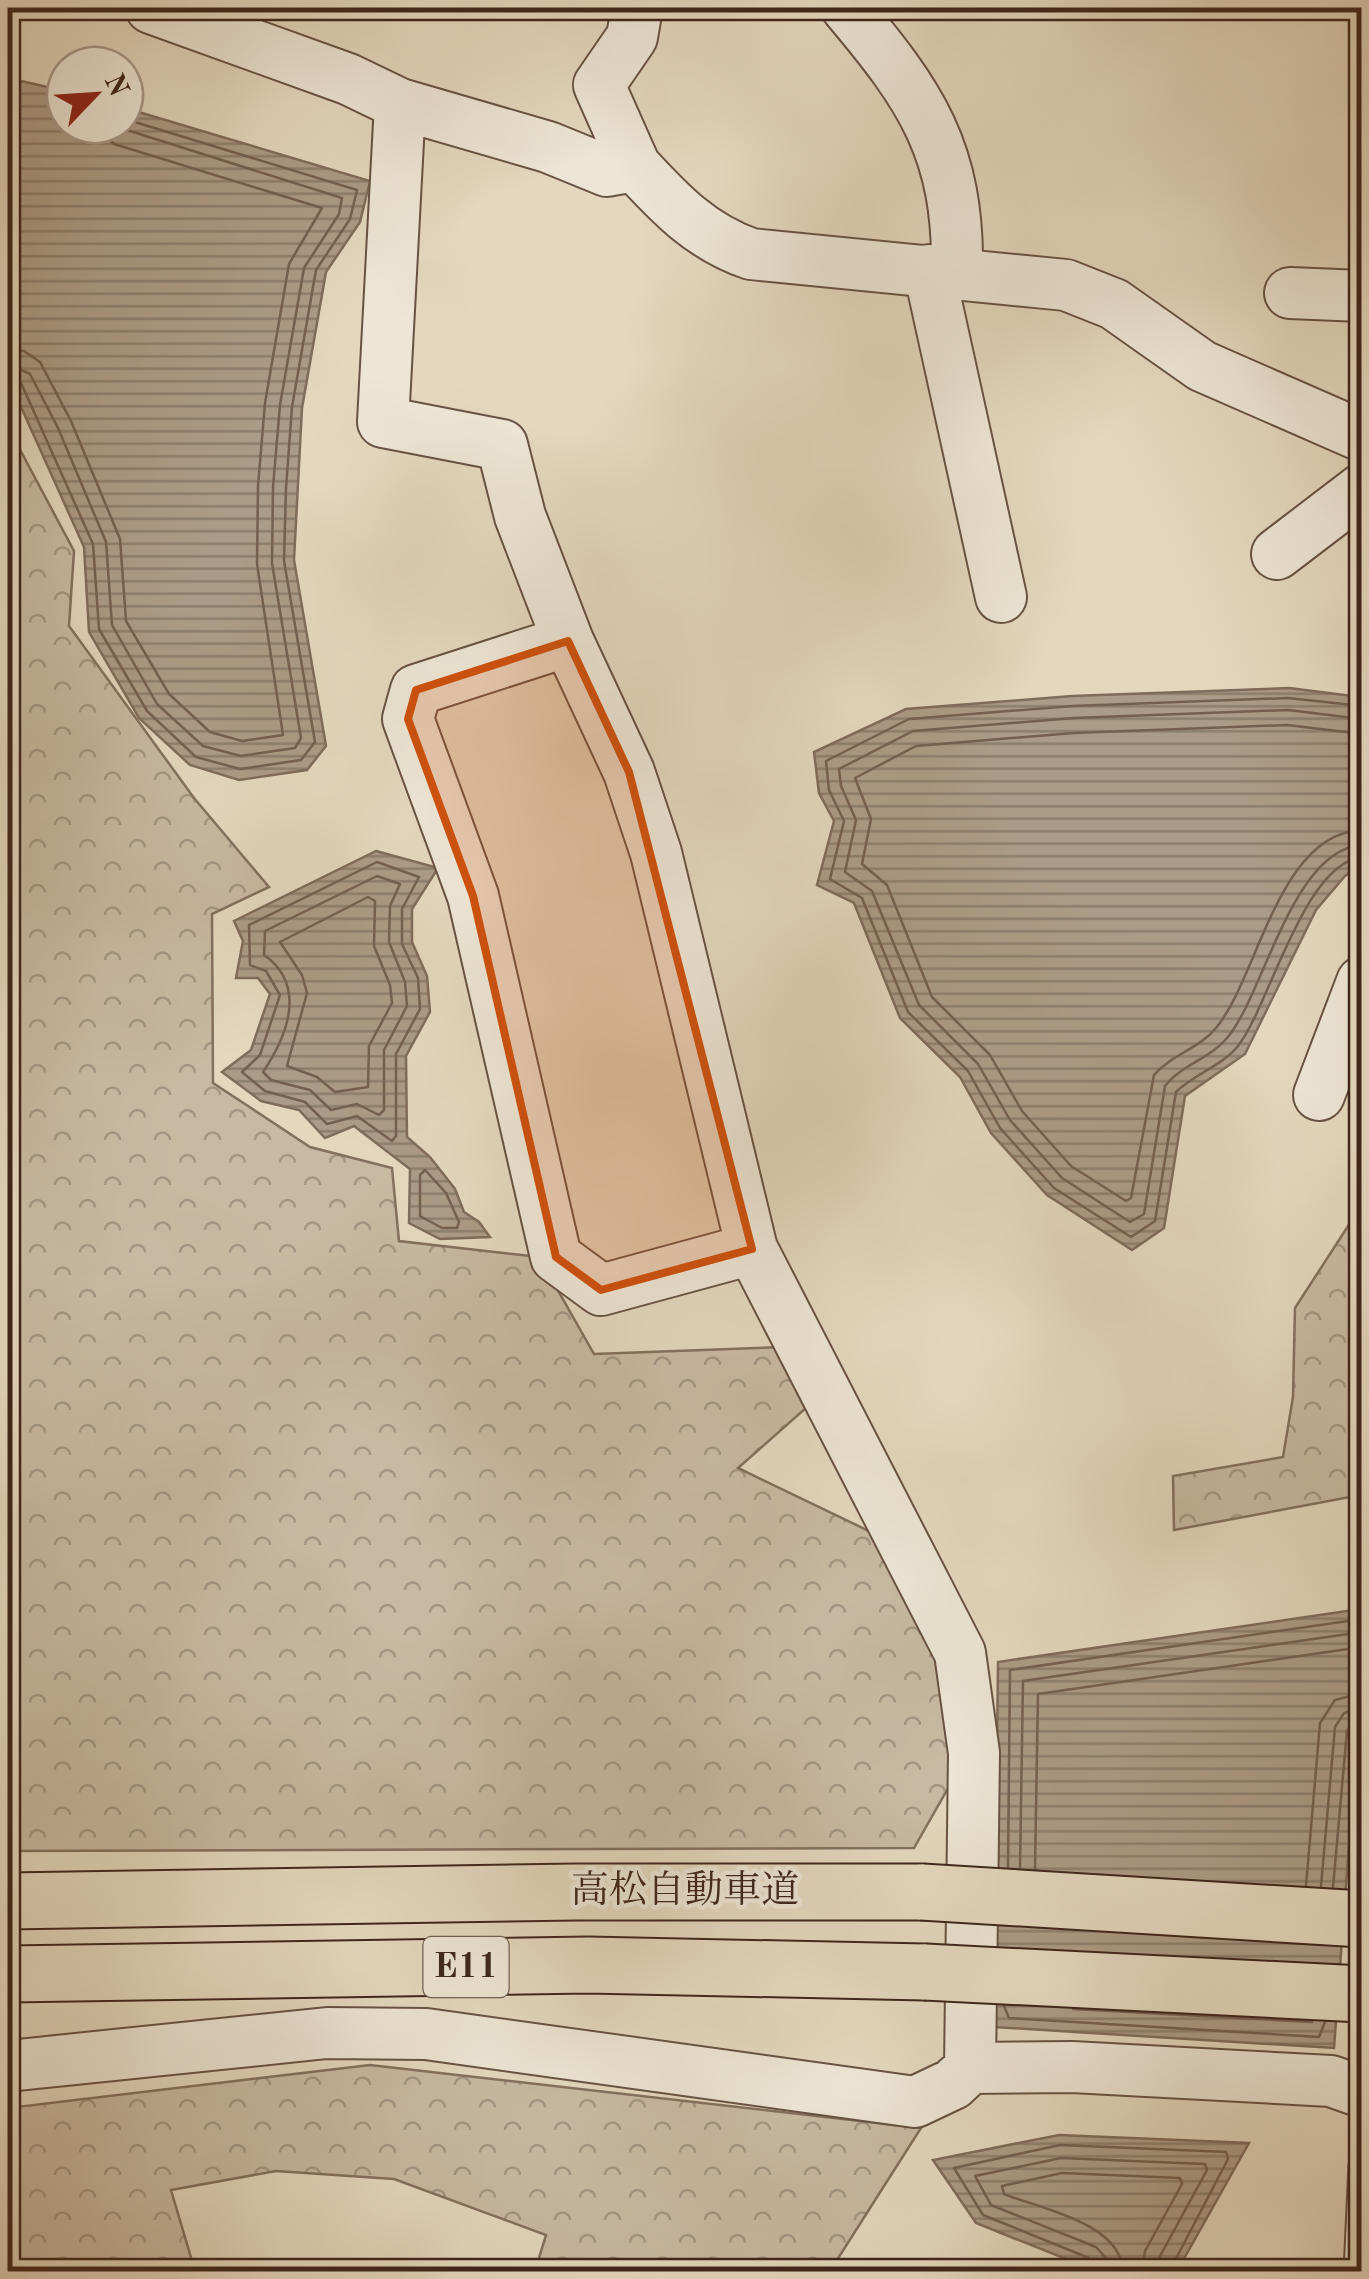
<svg xmlns="http://www.w3.org/2000/svg" width="1369" height="2279" viewBox="0 0 1369 2279" font-family="'Old Standard TT','Noto Serif JP',serif">
<defs>
<pattern id="forest-crowns" width="20" height="18" patternUnits="userSpaceOnUse" patternTransform="scale(2.5)"><rect width="20" height="18" fill="#c8b9a2"/><path d="M2 6a3 3 0 1 1 6 0M12 15a3 3 0 1 1 6 0" fill="none" stroke="#a49683"/></pattern>
<pattern id="water-rules" width="6" height="5" patternUnits="userSpaceOnUse" patternTransform="scale(2.5)"><rect width="6" height="5" fill="#ac9b86"/><path d="M0 2.5h6" fill="none" stroke="#8d7e6d"/></pattern>
</defs>
<rect width="100%" height="100%" fill="#e4d7be"/>
<filter id="stains"><feTurbulence type="fractalNoise" baseFrequency=".002" numOctaves="4"/><feColorMatrix values="0 0 0 0 .2 0 0 0 0 .09 0 0 0 0 .02 0 0 0 .5 -.17"/></filter>
<radialGradient id="worn" r=".72"><stop offset=".6" stop-color="#630" stop-opacity="0"/><stop offset="1" stop-color="#630" stop-opacity=".3"/></radialGradient>
<!-- forest -->
<path fill="url(#forest-crowns)" stroke="#83705e" stroke-width="2.5" d="M 8,427 L 74,551 L 69,626 L 194,798 L 269,887 L 212,914 L 213,1083 L 310,1147 L 392,1168 L 399,1241 L 539,1257 L 594,1354 L 781,1347 L 806,1408 L 738,1468 L 873,1533 L 944,1656 L 959,1769 L 914,1848 L 8,1851 Z
M 1361,1206 L 1361,1495 L 1174,1530 L 1173,1476 L 1283,1457 L 1293,1397 L 1295,1308 Z
M 370,2065 L 921,2128 L 830,2271 L 535,2271 L 546,2235 L 394,2179 L 276,2171 L 171,2190 L 195,2271 L 8,2271 L 8,2108 Z"/>
<!-- water -->
<path fill="url(#water-rules)" stroke="#806c5b" stroke-width="2.5" d="M 8,78 L 65,91 L 65,125 L 125,125 L 125,108 L 370,181 L 360,222 L 326,272 L 302,408 L 294,560 L 326,746 L 307,770 L 239,780 L 190,765 L 139,718 L 89,632 L 84,547 L 8,378 Z
M 1289,688 L 1361,697 L 1361,865 L 1345,876 L 1316,910 L 1245,1054 L 1185,1096 L 1164,1228 L 1132,1250 L 1047,1195 L 991,1133 L 960,1077 L 900,1018 L 854,903 L 817,885 L 834,821 L 819,793 L 814,752 L 906,709 L 1072,696 Z
M 376,851 L 438,868 L 412,909 L 412,942 L 427,976 L 430,1012 L 406,1056 L 407,1137 L 430,1157 L 455,1189 L 464,1212 L 479,1222 L 490,1237 L 440,1239 L 409,1223 L 410,1169 L 354,1126 L 325,1138 L 299,1110 L 261,1101 L 222,1072 L 251,1050 L 270,994 L 258,978 L 236,978 L 243,941 L 234,921 Z
M 1361,1609 L 1361,1682 L 1334,2048 L 994,2027 L 998,1662 Z
M 1059,2135 L 1249,2143 L 1177,2271 L 1096,2271 L 976,2223 L 933,2160 Z"/>
<g fill="none" stroke-linecap="round" stroke-linejoin="round">
<!-- shore -->
<path stroke="#756050" stroke-width="2.5" d="M 8,349 L 24,351 L 40,362 L 71,421 L 120,539 L 126,621 L 169,694 L 210,732 L 242,741 L 283,735 L 257,564 L 258,486 L 265,403 L 289,264 L 322,208 L 114,144 L 92,125
M 8,364 L 30,374 L 58,428 L 106,542 L 112,625 L 157,704 L 203,746 L 241,756 L 295,748 L 301,738 L 272,563 L 273,487 L 280,405 L 304,268 L 339,214 L 342,198 L 111,125
M 8,376 L 21,383 L 93,544 L 99,629 L 147,711 L 196,757 L 240,769 L 301,760 L 315,742 L 284,561 L 286,488 L 292,407 L 316,270 L 350,219 L 357,190 L 125,119
M 1362,706 L 1288,698 L 1073,706 L 909,719 L 826,761 L 829,790 L 844,821 L 830,879 L 862,898 L 908,1012 L 968,1071 L 1000,1128 L 1054,1188 L 1131,1237 L 1155,1221 L 1176,1092 C 1193,1075 1223,1065 1238,1046 C 1270,1005 1303,864 1362,857
M 1362,719 L 1288,710 L 1074,718 L 913,731 L 839,769 L 841,786 L 856,820 L 845,872 L 872,891 L 919,1005 L 978,1064 L 1010,1120 L 1062,1178 L 1130,1222 L 1144,1214 L 1165,1086 C 1181,1065 1211,1058 1227,1038 C 1264,995 1292,849 1362,845
M 1362,734 L 1287,725 L 1074,733 L 916,746 L 855,778 L 871,819 L 862,864 L 887,885 L 932,997 L 990,1055 L 1022,1111 L 1071,1166 L 1126,1201 L 1131,1198 L 1154,1075 C 1171,1055 1200,1048 1216,1028 C 1258,978 1278,833 1362,830
M 377,862 L 419,877 L 402,909 L 402,944 L 418,978 L 420,1009 L 396,1054 L 396,1136 L 392,1141 L 357,1116 L 327,1124 L 305,1102 L 265,1091 L 242,1072 L 260,1055 L 280,995 L 266,971 L 250,965 L 249,925 Z
M 377,876 L 400,884 L 390,906 L 389,942 L 405,982 L 407,1006 L 384,1050 L 384,1110 L 379,1115 L 357,1104 L 331,1110 L 310,1090 L 271,1080 L 263,1072 C 288,1035 307,985 264,955 L 265,931 Z
M 368,897 L 375,901 L 374,946 L 390,985 L 392,1003 L 369,1046 L 368,1087 L 335,1092 L 317,1077 L 287,1066 L 307,993 L 302,975 L 280,942 Z
M 425,1170 L 446,1193 L 459,1222 L 457,1228 L 442,1228 L 420,1216 L 420,1175 Z
M 1008,1867 L 1010,1670 L 1362,1619
M 1020,1868 L 1023,1681 L 1362,1632
M 1035,1869 L 1038,1694 L 1362,1647
M 1306,1886 L 1320,1723 L 1335,1700 L 1362,1693
M 1321,1886 L 1335,1727 L 1344,1713 L 1362,1708
M 1333,1887 L 1347,1731 L 1352,1723 L 1362,1720
M 1004,2006 L 1009,2018 L 1319,2037 L 1325,2022
M 1073,2009 L 1312,2022
M 1096,2272 L 1089,2258 L 983,2215 L 954,2168 L 1060,2145 L 1226,2152 L 1228,2159 L 1169,2272
M 1108,2272 L 1106,2258 L 1096,2247 L 991,2205 L 975,2176 L 1061,2158 L 1205,2164 L 1207,2170 L 1159,2258 L 1156,2272
M 1123,2272 C 1122,2223 1041,2209 1004,2194 L 1002,2186 L 1062,2173 L 1180,2178 L 1182,2184 L 1145,2251 L 1141,2272"/>
<!-- lane casing -->
<g stroke="#685243" stroke-width="29">
<path id="lane" d="M 1357,2272 L 1362,2165"/>
</g>
<!-- street casing -->
<g stroke="#685243" stroke-width="54">
<path id="street" d="M 151,8 L 348,79 L 400,104 L 548,147 L 607,171 L 635,166 C 670,204 701,237 751,254 L 1066,285 L 1114,304 L 1202,366 L 1362,436
M 847,8 C 921,96 959,151 957,271
M 400,104 L 383,422 L 502,445 L 520,516 L 568,641 L 629,772 L 656,853 L 752,1249 L 960,1653 L 974,1753 L 970,2068
M 635,166 L 599,85 L 632,37 L 637,8
M 929,270 L 1001,597
M 1290,293 L 1362,296
M 1277,554 L 1362,489
M 568,641 L 416,690 L 408,719 L 473,896 L 556,1257 L 601,1290 L 752,1249
M 1319,1095 L 1362,982
M 8,2066 L 327,2033 L 426,2034 L 915,2102 L 953,2084 L 970,2068 L 1072,2067 L 1331,2081 L 1362,2092"/>
</g>
<!-- highway casing -->
<g stroke="#3e261a" stroke-width="59">
<path id="highway" d="M 8,1901 L 576,1892 L 922,1892
M 8,1974 L 588,1965 L 925,1972"/>
</g>
<!-- lane -->
<use href="#lane" stroke="#ede5d5" stroke-width="25"/>
<!-- street -->
<use href="#street" stroke="#ede5d5" stroke-width="50"/>
<!-- highway -->
<use href="#highway" stroke="#e4d7be" stroke-width="55"/>
<!-- highway-bridge casing -->
<g stroke="#3e261a" stroke-width="59" stroke-linecap="butt">
<path id="highway-bridge" d="M 922,1892 L 1362,1919
M 925,1972 L 1362,1994"/>
</g>
<!-- highway-bridge -->
<use href="#highway-bridge" stroke="#e4d7be" stroke-width="55"/>
</g>
<!-- marked area -->
<path fill="#ce510e" fill-opacity="0.2" stroke="#ce510e" stroke-width="8" stroke-linejoin="round" d="M 568,641 L 629,772 L 752,1249 L 601,1290 L 556,1257 L 473,896 L 408,719 L 416,690 Z"/>
<g text-anchor="middle" dominant-baseline="central" stroke-width="9" stroke-linejoin="round" paint-order="stroke">
<!-- shield labels -->
<rect fill="#ede5d5" stroke="#725f52" stroke-width="2.5" x="423.5" y="1937" width="85" height="60" rx="8"/>
<g font-size="35" font-weight="bold" fill="#3e261a">
<text x="466" y="1967">E11</text>
</g>
<!-- street labels -->
<g font-size="38" fill="#3e261a" stroke="#ede5d5">
<text x="685" y="1892">高松自動車道</text>
</g>
</g>
<!-- margin -->
<rect width="1369" height="2279" fill="none" stroke="#e4d7be" stroke-width="40"/>
<rect x="10" y="10" width="1349" height="2259" fill="none" stroke="#3e261a" stroke-width="5"/>
<rect x="20" y="20" width="1329" height="2239" fill="none" stroke="#3e261a" stroke-width="2.5"/>
<!-- north arrow -->
<g transform="translate(95 95) rotate(65)"><circle r="48" fill="#ede5d5" stroke="#a7998a" stroke-width="2.5"/>
<path d="M0-8L18 38L0 25L-18 38Z" fill="#8f2418"/>
<text y="-15" font-size="28" font-weight="bold" text-anchor="middle" fill="#3e261a">N</text>
</g>
<rect width="100%" height="100%" filter="url(#stains)"/>
<rect width="100%" height="100%" fill="url(#worn)"/>
</svg>
